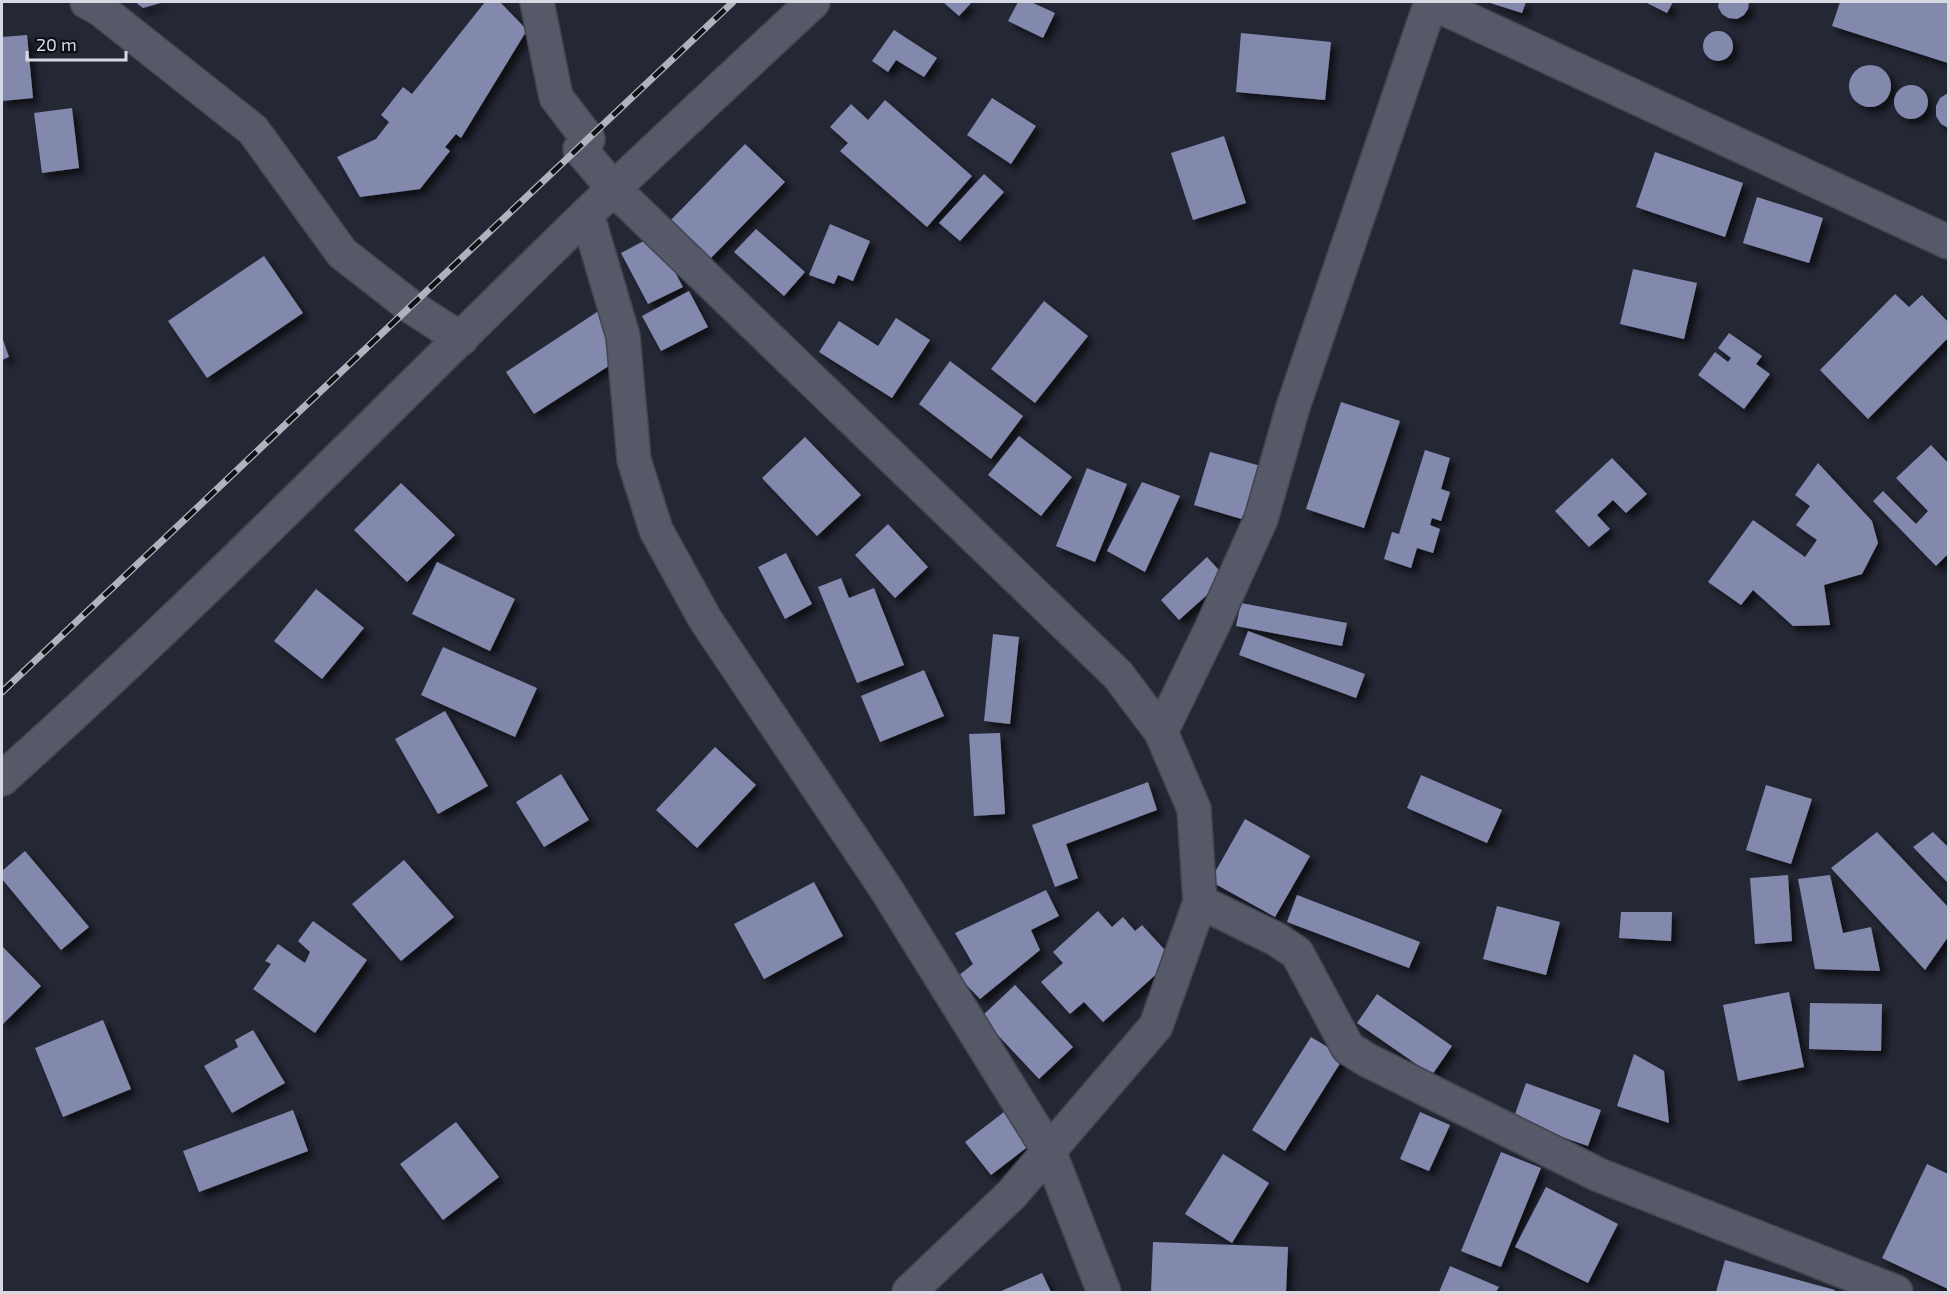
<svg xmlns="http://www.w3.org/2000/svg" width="1950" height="1294" viewBox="0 0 1950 1294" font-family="'Exo 2',sans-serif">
<defs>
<filter id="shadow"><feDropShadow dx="5.5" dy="5.5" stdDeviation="3" flood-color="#0009"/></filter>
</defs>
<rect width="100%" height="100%" fill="#242734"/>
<!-- building -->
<path fill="#8289ad" filter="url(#shadow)" d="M 135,2 L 164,2 L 143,8 Z
M 485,2 L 500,2 L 527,30 L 461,138 L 456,134 L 445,147 L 450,151 L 420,189 L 360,197 L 337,157 L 376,139 L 389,122 L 381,115 L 403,87 L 412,94 Z
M 943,2 L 972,2 L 959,16 Z
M 1018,2 L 1031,2 L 1055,13 L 1043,38 L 1008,21 Z
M 1487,2 L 1526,2 L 1522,13 Z
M 1645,2 L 1673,2 L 1667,13 Z
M 1719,2 L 1749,2 L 1748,9 L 1744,15 L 1737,19 L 1728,18 L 1722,14 L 1718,7 Z
M 1840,2 L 1948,2 L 1948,63 L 1832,26 Z
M 894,30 L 937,58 L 924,77 L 896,60 L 888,72 L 872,61 Z
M1703 46a15 15 0 1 1 30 0a15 15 0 1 1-30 0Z
M 1241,33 L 1331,42 L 1325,100 L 1236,92 Z
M 27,35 L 33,98 L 2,101 L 2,37 Z
M1849 86a21 21 0 1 1 42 0a21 21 0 1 1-42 0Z
M1894 102a17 17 0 1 1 34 0a17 17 0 1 1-34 0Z
M 1948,93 L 1948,128 L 1941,124 L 1936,116 L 1936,106 L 1940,98 Z
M 992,98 L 1036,126 L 1011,164 L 967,135 Z
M 885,100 L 972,176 L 927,227 L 840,151 L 848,143 L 830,127 L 851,104 L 868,120 Z
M 72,108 L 79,168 L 42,173 L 34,113 Z
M 1224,136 L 1246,203 L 1193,220 L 1171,153 Z
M 745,144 L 785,182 L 709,260 L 669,222 Z
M 1655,152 L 1743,183 L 1725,237 L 1636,207 Z
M 984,174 L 1004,192 L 960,241 L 939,223 Z
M 1757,197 L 1823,218 L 1809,263 L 1743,243 Z
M 830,224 L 870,241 L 853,281 L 838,275 L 834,284 L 809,275 Z
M 756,229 L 805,272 L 784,296 L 734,252 Z
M 655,235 L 683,287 L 648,304 L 621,253 Z
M 264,256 L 303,313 L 207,378 L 168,321 Z
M 1633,269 L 1697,283 L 1684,339 L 1620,324 Z
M 689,291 L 708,327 L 661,351 L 642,316 Z
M 1895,294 L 1909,307 L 1922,295 L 1948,322 L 1948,338 L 1868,419 L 1820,370 Z
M 1044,301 L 1088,336 L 1035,403 L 991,369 Z
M 600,310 L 629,353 L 534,414 L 506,372 Z
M 896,318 L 930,340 L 892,398 L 819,352 L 839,321 L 878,346 Z
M 1729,333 L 1762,356 L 1756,364 L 1770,374 L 1744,409 L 1698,375 L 1715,352 L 1728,362 L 1731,358 L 1718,348 Z
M 2,337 L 9,357 L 2,360 Z
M 950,361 L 1023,416 L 991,459 L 919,404 Z
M 1341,402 L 1400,421 L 1364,528 L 1306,509 Z
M 1019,436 L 1072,477 L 1041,516 L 988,475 Z
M 805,437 L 861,495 L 817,536 L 762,478 Z
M 1931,445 L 1948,463 L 1948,554 L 1936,566 L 1873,501 L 1883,491 L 1916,524 L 1928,511 L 1896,478 Z
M 1425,450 L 1450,458 L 1441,489 L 1450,492 L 1441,521 L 1432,518 L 1430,525 L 1440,529 L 1433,553 L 1417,548 L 1411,568 L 1384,559 L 1392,532 L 1399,534 Z
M 1210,452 L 1261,466 L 1245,520 L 1194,505 Z
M 1612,458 L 1647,494 L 1626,513 L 1613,500 L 1597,515 L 1610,529 L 1589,547 L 1555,511 Z
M 1818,463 L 1872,521 L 1878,543 L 1862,574 L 1824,585 L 1830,625 L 1793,626 L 1753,590 L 1741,605 L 1708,582 L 1753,520 L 1805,557 L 1817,540 L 1796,525 L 1810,506 L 1795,495 Z
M 1087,468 L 1127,484 L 1095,562 L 1056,546 Z
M 1142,482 L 1180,496 L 1145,572 L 1107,551 Z
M 401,483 L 455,535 L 407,582 L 354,530 Z
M 888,524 L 928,567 L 895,598 L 855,555 Z
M 786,553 L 812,604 L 785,619 L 758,567 Z
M 1207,557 L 1226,578 L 1179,620 L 1161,600 Z
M 437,562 L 515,599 L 490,651 L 412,614 Z
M 841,578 L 849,598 L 874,588 L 904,665 L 857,683 L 818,587 Z
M 316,589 L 364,628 L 322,679 L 274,641 Z
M 1241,603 L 1347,623 L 1342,646 L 1236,626 Z
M 1248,631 L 1365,674 L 1356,698 L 1239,655 Z
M 993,634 L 1019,637 L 1010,724 L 984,721 Z
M 443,647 L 537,688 L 515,737 L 421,695 Z
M 924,670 L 944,716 L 880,742 L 861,696 Z
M 445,711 L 488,786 L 438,814 L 395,739 Z
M 1000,733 L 1005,814 L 974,816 L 969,734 Z
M 715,747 L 756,785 L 697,848 L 656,810 Z
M 561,774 L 589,820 L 544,847 L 516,802 Z
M 1421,775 L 1502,810 L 1487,843 L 1407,808 Z
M 1148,782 L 1157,810 L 1066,844 L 1078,878 L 1055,887 L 1032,825 Z
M 1766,785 L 1812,799 L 1791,864 L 1746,850 Z
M 1245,819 L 1310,856 L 1275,917 L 1210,881 Z
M 1877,832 L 1948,907 L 1948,937 L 1925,970 L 1831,868 Z
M 1933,832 L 1948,847 L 1948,883 L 1913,847 Z
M 25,851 L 89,927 L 61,950 L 2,879 L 2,871 Z
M 404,860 L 454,917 L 401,961 L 352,904 Z
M 1788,875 L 1792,941 L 1755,944 L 1750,878 Z
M 1830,875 L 1843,933 L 1871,927 L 1880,971 L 1815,969 L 1798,879 Z
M 814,882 L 843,936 L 764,979 L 734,924 Z
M 1046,890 L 1059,916 L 1031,930 L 1040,950 L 980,999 L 958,976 L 973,964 L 955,933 Z
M 1297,895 L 1420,942 L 1409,968 L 1287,922 Z
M 1497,906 L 1560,922 L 1546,975 L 1483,959 Z
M 1098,911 L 1112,927 L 1123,917 L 1135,931 L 1142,925 L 1173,959 L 1103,1022 L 1084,1002 L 1070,1014 L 1041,982 L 1063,963 L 1053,952 Z
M 1621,912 L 1672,912 L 1671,941 L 1619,938 Z
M 313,921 L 367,960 L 315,1033 L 253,989 L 271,964 L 265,961 L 278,944 L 305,963 L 310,952 L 298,941 Z
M 2,946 L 41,986 L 2,1025 Z
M 1015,985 L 1073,1047 L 1039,1079 L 981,1017 Z
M 1789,992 L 1804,1067 L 1738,1081 L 1723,1005 Z
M 1377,994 L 1452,1046 L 1432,1075 L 1357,1023 Z
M 1810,1003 L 1882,1004 L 1881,1051 L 1809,1049 Z
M 103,1020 L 131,1089 L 63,1117 L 35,1048 Z
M 253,1030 L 285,1083 L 232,1113 L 204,1066 L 238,1047 L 235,1040 Z
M 1311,1037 L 1344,1057 L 1285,1151 L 1252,1130 Z
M 1634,1054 L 1664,1071 L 1669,1123 L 1617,1106 Z
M 1526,1083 L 1601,1110 L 1588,1146 L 1513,1120 Z
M 293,1110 L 308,1151 L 199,1192 L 183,1151 Z
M 1004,1112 L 1030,1145 L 991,1175 L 965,1142 Z
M 1420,1112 L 1450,1125 L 1429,1171 L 1400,1159 Z
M 456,1122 L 499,1177 L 443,1220 L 400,1164 Z
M 1501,1152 L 1541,1168 L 1501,1267 L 1461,1251 Z
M 1223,1154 L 1269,1183 L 1232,1243 L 1185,1214 Z
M 1927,1164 L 1948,1174 L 1948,1289 L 1882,1258 Z
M 1546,1187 L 1618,1224 L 1588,1283 L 1515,1247 Z
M 1153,1242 L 1288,1247 L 1286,1292 L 1151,1292 Z
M 1725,1260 L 1835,1290 L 1835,1292 L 1716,1292 Z
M 1450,1266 L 1499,1287 L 1496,1292 L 1439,1292 Z
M 1042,1273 L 1051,1292 L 999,1292 Z"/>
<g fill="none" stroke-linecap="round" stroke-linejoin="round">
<!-- street casing -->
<g stroke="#42444f" stroke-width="36">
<path id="street" d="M 87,2 L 100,9 L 253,130 L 342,253 L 410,306 L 461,339
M 537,2 L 556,97 L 588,139 L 580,149 L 614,189 L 1118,675 L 1161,732 L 1194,809 L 1200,902 L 1276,939 L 1297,953 L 1348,1048 L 1367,1060 L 1599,1175 L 1896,1292
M 587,214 L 623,336 L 634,460 L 656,530 L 705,619 L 886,889 L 1049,1151 L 1104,1292
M 1161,732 L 1212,627 L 1261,519 L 1293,407 L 1431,2
M 909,1292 L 1012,1194 L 1156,1026 L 1200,902"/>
</g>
<!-- secondary casing -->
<g stroke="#42444f" stroke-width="36">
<path id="secondary" d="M 1430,2 L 1948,242
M 2,779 C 203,599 392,403 587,214 C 661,143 738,72 813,2"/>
</g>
<!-- street -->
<use href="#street" stroke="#565968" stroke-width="33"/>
<!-- secondary -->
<use href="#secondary" stroke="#565968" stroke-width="33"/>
<!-- rail casing -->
<g stroke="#b0b2bc" stroke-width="7">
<path id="rail" d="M 2,692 L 733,2"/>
</g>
<!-- rail -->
<use href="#rail" stroke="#0f1016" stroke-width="4.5" stroke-dasharray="14" stroke-linecap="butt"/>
</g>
<!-- border -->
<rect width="1950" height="1294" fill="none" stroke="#d7d9e2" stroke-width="6"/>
<!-- scale -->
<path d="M27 51v9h99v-9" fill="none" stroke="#d7d9e2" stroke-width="3"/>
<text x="36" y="51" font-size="18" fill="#d7d9e2" stroke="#0f1016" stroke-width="4.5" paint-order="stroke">20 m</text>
</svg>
